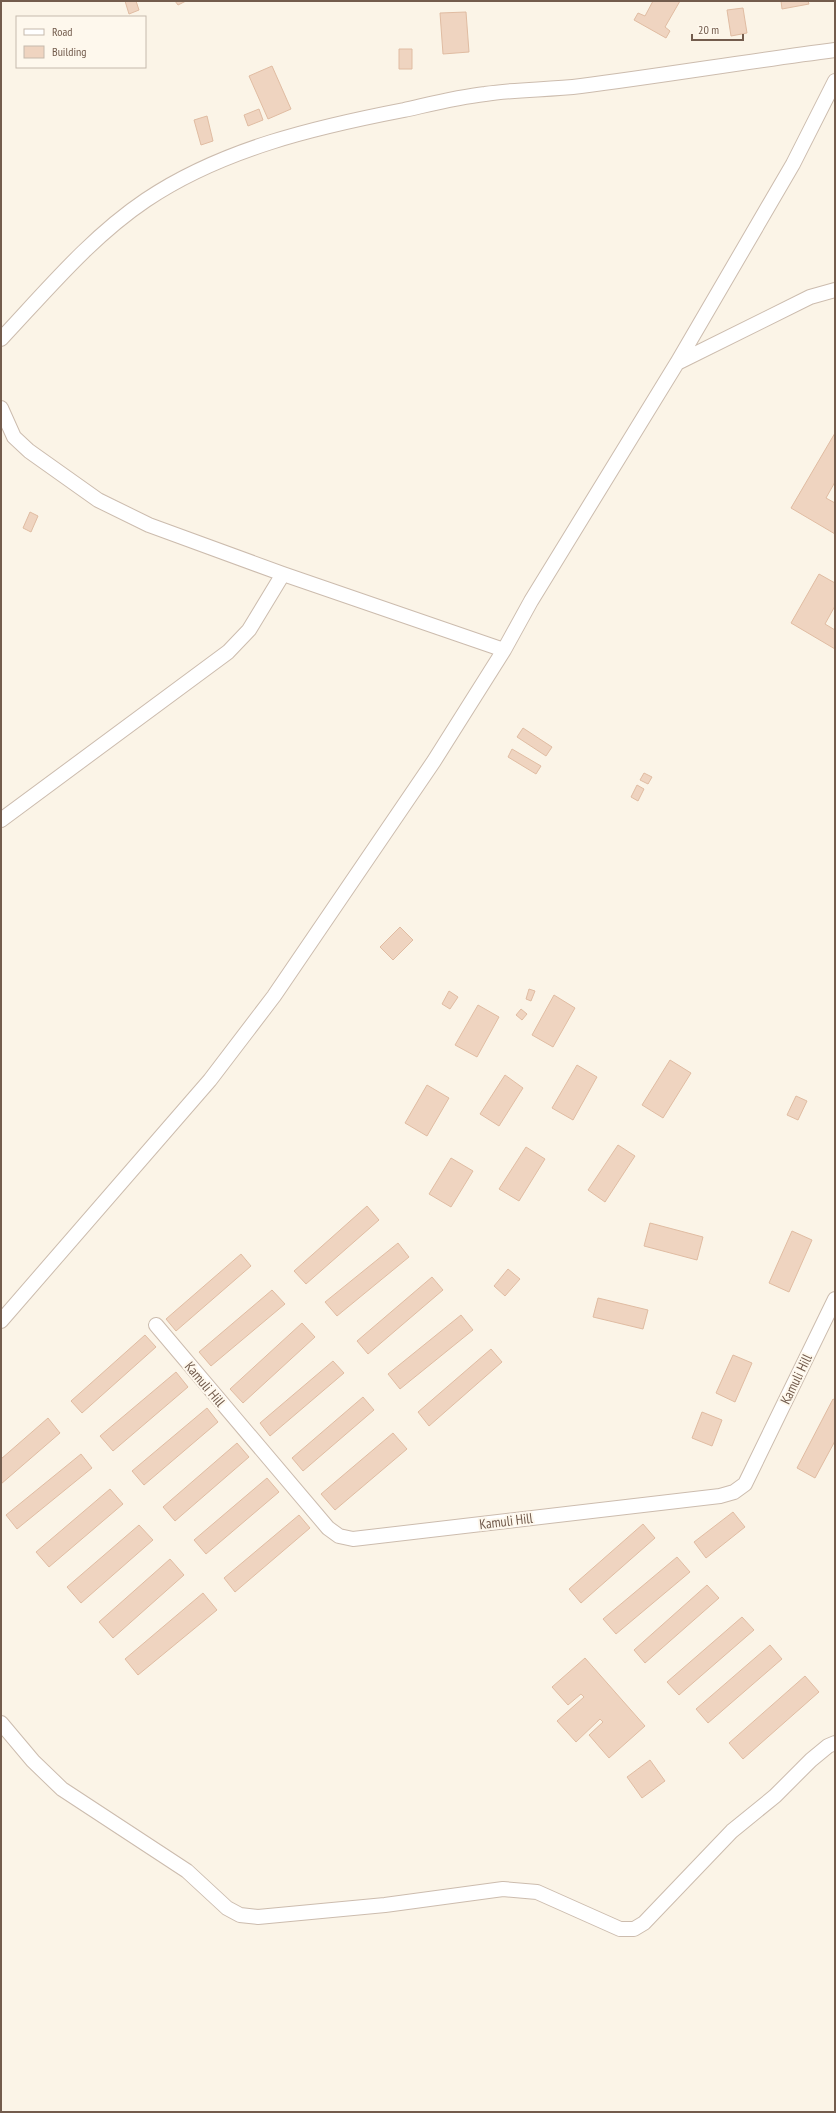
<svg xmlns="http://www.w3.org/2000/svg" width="836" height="2113" viewBox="0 0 836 2113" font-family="'PT Sans Narrow',sans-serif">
<rect width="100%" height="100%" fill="#fbf4e7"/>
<!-- building -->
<path fill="#efd4c0" stroke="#e0bca2" d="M 125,1 L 136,1 L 139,10 L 129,14 Z
M 175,1 L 186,1 L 178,5 Z
M 653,1 L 680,1 L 665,27 L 670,31 L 666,38 L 634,20 L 638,13 L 645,16 Z
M 781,1 L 808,1 L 809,4 L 782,9 Z
M 743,8 L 747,33 L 731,36 L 727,10 Z
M 466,12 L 469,52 L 443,54 L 440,13 Z
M 399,49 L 412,49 L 412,69 L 399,69 Z
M 272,66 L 291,109 L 268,119 L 249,76 Z
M 259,109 L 263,120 L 248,126 L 244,115 Z
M 207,116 L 213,141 L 201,145 L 194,120 Z
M 835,433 L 835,482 L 826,498 L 835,503 L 835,534 L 791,508 Z
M 30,512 L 38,516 L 31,532 L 23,528 Z
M 819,574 L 835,583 L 835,606 L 825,624 L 835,630 L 835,649 L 791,623 Z
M 523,728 L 552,747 L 546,756 L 517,737 Z
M 512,749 L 541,766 L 536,774 L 508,757 Z
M 644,773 L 652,777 L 648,784 L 640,780 Z
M 637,785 L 644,789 L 638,801 L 631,797 Z
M 400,927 L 413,940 L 393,960 L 380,947 Z
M 529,989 L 535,991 L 531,1001 L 526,999 Z
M 449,991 L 458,997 L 450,1009 L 442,1004 Z
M 554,995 L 575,1008 L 553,1047 L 532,1035 Z
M 478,1005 L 499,1017 L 477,1057 L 455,1045 Z
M 521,1009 L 527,1014 L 522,1020 L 516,1015 Z
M 670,1060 L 691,1073 L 663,1118 L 642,1105 Z
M 577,1065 L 597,1077 L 573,1120 L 552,1108 Z
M 505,1075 L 523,1088 L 499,1126 L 480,1114 Z
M 427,1085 L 449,1098 L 427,1136 L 405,1123 Z
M 796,1096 L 807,1101 L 798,1120 L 787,1115 Z
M 618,1145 L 635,1156 L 605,1202 L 588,1190 Z
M 526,1147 L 545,1159 L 519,1201 L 499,1189 Z
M 451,1158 L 473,1171 L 451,1207 L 429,1194 Z
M 367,1206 L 379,1220 L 306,1284 L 294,1271 Z
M 650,1223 L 703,1237 L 697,1260 L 644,1246 Z
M 792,1231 L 812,1240 L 789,1292 L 769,1283 Z
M 398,1243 L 409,1257 L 337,1316 L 325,1302 Z
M 241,1254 L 251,1266 L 176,1331 L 166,1319 Z
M 508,1269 L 520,1279 L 505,1296 L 494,1286 Z
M 432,1277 L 443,1290 L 368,1354 L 357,1341 Z
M 272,1290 L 285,1304 L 211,1366 L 199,1352 Z
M 598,1298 L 648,1310 L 643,1329 L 593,1317 Z
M 461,1315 L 473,1330 L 400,1389 L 388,1374 Z
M 302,1323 L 315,1337 L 243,1403 L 230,1389 Z
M 145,1335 L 156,1347 L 82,1413 L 71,1401 Z
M 491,1349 L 502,1362 L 429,1426 L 418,1412 Z
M 733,1355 L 752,1363 L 735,1402 L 716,1393 Z
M 333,1361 L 344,1373 L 270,1436 L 260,1423 Z
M 176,1372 L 188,1387 L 113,1451 L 100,1436 Z
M 363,1397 L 374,1410 L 303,1471 L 292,1458 Z
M 833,1399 L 835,1400 L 835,1441 L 815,1478 L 797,1468 Z
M 207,1408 L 218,1422 L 144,1485 L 132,1471 Z
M 702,1412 L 722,1420 L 712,1446 L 692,1438 Z
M 48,1418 L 60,1433 L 1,1484 L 1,1459 Z
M 393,1433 L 407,1449 L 335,1510 L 321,1494 Z
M 237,1443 L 249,1457 L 175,1521 L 163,1507 Z
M 81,1454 L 92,1468 L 17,1529 L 6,1515 Z
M 267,1478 L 279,1492 L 206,1554 L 194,1540 Z
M 110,1489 L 123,1504 L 49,1567 L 36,1552 Z
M 733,1512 L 745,1527 L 706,1558 L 694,1542 Z
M 299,1515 L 310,1528 L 235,1592 L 224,1578 Z
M 643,1524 L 655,1538 L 581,1603 L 569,1589 Z
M 139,1525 L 153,1540 L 81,1603 L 67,1587 Z
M 677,1557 L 690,1572 L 616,1634 L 603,1619 Z
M 170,1559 L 184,1575 L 113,1638 L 99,1622 Z
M 707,1585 L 719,1598 L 645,1663 L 634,1650 Z
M 203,1593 L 217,1610 L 138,1675 L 125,1659 Z
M 742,1617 L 754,1630 L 679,1695 L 667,1682 Z
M 770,1645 L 782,1659 L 708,1723 L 696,1709 Z
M 585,1658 L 645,1726 L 609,1758 L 589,1735 L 603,1722 L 600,1719 L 576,1742 L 557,1721 L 584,1697 L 581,1694 L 568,1705 L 552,1687 Z
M 805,1676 L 819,1692 L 743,1759 L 729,1743 Z
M 650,1760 L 665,1781 L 642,1798 L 627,1777 Z"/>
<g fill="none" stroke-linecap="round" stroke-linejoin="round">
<!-- street casing -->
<g stroke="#ccbcae" stroke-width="16">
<path id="street" d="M 1,339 C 47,290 91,237 146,200 C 222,149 316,127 404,110 C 431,104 458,97 485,94 C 517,89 549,90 581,86 C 666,75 750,61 835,50
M 677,363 L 810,297 L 835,290
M 1,408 L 14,437 L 29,451 L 98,500 L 149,525 L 283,574 L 504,650
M 1,820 L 228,652 L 249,630 L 283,574
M 1,1321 L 210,1080 L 274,996 L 434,761 L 504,650 L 531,601 L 677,363 L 793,164 L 835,81
M 156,1325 L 328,1528 L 339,1536 L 353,1539 L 720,1496 L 734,1492 L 745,1484 L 835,1299
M 1,1723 L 33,1761 L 62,1789 L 187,1871 L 227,1908 L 240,1915 L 258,1917 L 385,1905 L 503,1889 L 537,1892 L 620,1929 L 634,1929 L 644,1923 L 732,1831 L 775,1796 L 811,1760 L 828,1746 L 835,1743"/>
</g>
<!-- street -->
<use href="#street" stroke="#fff" stroke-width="14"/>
</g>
<g text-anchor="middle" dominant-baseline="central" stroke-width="4" stroke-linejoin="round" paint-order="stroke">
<!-- street labels -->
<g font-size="14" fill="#735c4d" stroke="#fef8ed">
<text transform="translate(796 1379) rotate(-64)">Kamuli Hill</text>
<text transform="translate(205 1384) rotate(50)">Kamuli Hill</text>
<text transform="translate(506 1521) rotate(-7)">Kamuli Hill</text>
</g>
</g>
<!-- border -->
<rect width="836" height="2113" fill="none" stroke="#735c4d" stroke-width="4"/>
<!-- legend -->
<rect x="16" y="16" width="130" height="52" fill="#fef8ed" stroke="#c6baad"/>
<rect x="24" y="29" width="20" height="6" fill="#ffffff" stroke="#c6baad"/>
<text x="52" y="36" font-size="12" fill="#735c4d">Road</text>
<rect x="24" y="46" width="20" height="12" fill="#efd4c0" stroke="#c6baad"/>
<text x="52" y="56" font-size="12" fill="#735c4d">Building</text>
<!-- scale -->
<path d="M692 34v6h51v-6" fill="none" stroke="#735c4d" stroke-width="2"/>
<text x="698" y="34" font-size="12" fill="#735c4d" stroke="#fef8ed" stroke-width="3" paint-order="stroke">20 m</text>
</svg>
